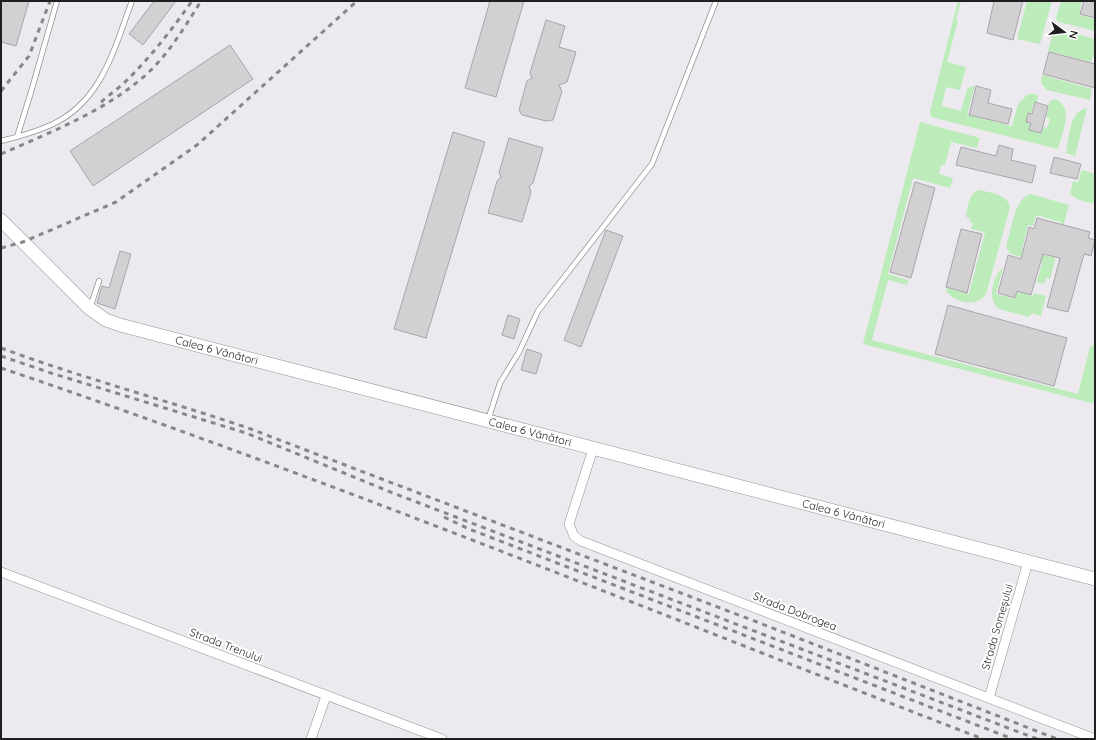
<svg xmlns="http://www.w3.org/2000/svg" width="1096" height="740" viewBox="0 0 1096 740" font-family="Quicksand,sans-serif">
<rect width="100%" height="100%" fill="#eceaee"/>
<!-- green -->
<path fill="#bcecba" d="M 958,1 L 961,1 L 956,20 L 958,21 L 947,62 L 966,67 L 960,90 L 946,87 L 942,106 L 961,111 L 967,89 L 975,85 L 967,115 L 1012,126 L 1018,104 L 1028,94 L 1036,94 L 1038,96 L 1037,102 L 1034,102 L 1031,113 L 1028,113 L 1026,122 L 1030,124 L 1029,130 L 1041,134 L 1044,127 L 1047,128 L 1050,119 L 1046,117 L 1050,101 L 1055,99 C 1075,107 1062,134 1058,149 L 931,117 L 930,111 Z
M 1027,1 L 1052,1 L 1040,44 L 1017,39 Z
M 1061,1 L 1082,1 L 1079,15 L 1095,19 L 1095,31 L 1059,22 L 1056,18 Z
M 1058,29 L 1095,39 L 1095,54 L 1094,54 L 1091,62 L 1048,51 L 1053,32 Z
M 1042,75 L 1092,89 L 1090,100 L 1047,90 L 1041,83 Z
M 1087,108 L 1075,156 L 1066,153 C 1069,139 1069,110 1087,108 Z
M 920,122 L 980,138 L 977,148 L 951,142 L 945,165 L 941,165 L 939,174 L 953,178 L 950,188 L 913,178 L 888,274 L 908,280 L 907,285 L 888,280 L 872,340 L 1078,394 L 1090,347 L 1095,344 L 1095,404 L 863,344 Z
M 1082,170 L 1095,174 L 1095,204 L 1079,200 L 1070,194 L 1073,181 L 1078,182 Z
M 979,190 C 990,193 1009,194 1010,208 L 986,294 C 977,308 955,303 946,291 L 947,288 L 969,294 L 985,232 L 971,229 L 973,223 L 969,221 L 970,218 L 966,217 C 968,206 968,194 979,190 Z
M 1031,194 L 1069,205 L 1062,231 L 1059,230 L 1061,222 L 1036,215 L 1033,226 L 1028,225 L 1022,249 L 1051,257 L 1056,240 L 1060,241 L 1050,279 L 1046,278 L 1044,284 L 1037,282 L 1042,263 L 1011,254 L 1006,247 C 1011,231 1014,198 1031,194 Z
M 1003,268 L 996,294 L 1015,299 L 1017,292 L 1033,296 L 1034,293 L 1046,296 L 1041,316 L 1032,313 L 1029,317 L 999,309 C 987,300 992,276 1003,268 Z"/>
<!-- building -->
<path fill="#d2d0d3" stroke="#a6a5a8" d="M 1,1 L 29,1 L 16,46 L 1,42 Z
M 154,1 L 176,1 L 143,45 L 129,34 Z
M 490,1 L 524,1 L 496,97 L 465,88 Z
M 994,1 L 1023,1 L 1013,40 L 987,33 Z
M 1084,1 L 1095,1 L 1095,18 L 1080,14 Z
M 546,20 L 565,26 L 559,47 L 576,52 L 567,82 L 559,85 L 562,91 L 553,120 L 546,121 L 522,115 L 519,110 L 527,81 L 532,78 L 530,73 Z
M 230,45 L 253,79 L 93,186 L 70,151 Z
M 1049,52 L 1095,64 L 1095,88 L 1043,74 Z
M 976,86 L 991,90 L 988,103 L 1012,109 L 1008,124 L 969,115 Z
M 1035,102 L 1048,106 L 1041,133 L 1029,130 L 1031,123 L 1026,122 L 1028,113 L 1032,114 Z
M 453,132 L 485,142 L 426,338 L 394,329 Z
M 509,138 L 543,148 L 533,183 L 529,186 L 531,192 L 522,222 L 488,213 L 497,181 L 501,177 L 499,173 Z
M 999,145 L 1013,149 L 1011,160 L 1036,166 L 1032,183 L 956,165 L 961,147 L 996,156 Z
M 1054,157 L 1081,164 L 1077,179 L 1050,173 Z
M 915,182 L 935,188 L 911,278 L 890,272 Z
M 1037,218 L 1090,232 L 1088,238 L 1095,240 L 1091,256 L 1084,254 L 1068,312 L 1047,307 L 1060,258 L 1043,254 L 1031,295 L 1017,291 L 1015,298 L 998,293 L 1008,255 L 1021,259 L 1029,227 L 1034,229 Z
M 961,229 L 982,234 L 967,293 L 946,287 Z
M 606,230 L 623,236 L 581,347 L 564,340 Z
M 120,251 L 131,254 L 115,309 L 97,303 L 102,286 L 109,288 Z
M 948,305 L 1067,338 L 1054,386 L 935,354 Z
M 508,315 L 520,319 L 514,339 L 502,335 Z
M 527,349 L 542,354 L 536,374 L 521,370 Z"/>
<g fill="none" stroke-linecap="round" stroke-linejoin="round">
<!-- service casing -->
<g stroke="#929194" stroke-width="6">
<path id="service" d="M 17,137 L 31,92 L 57,1
M 1,141 C 18,137 35,132 51,125 C 102,102 114,49 132,1
M 90,308 L 99,281
M 488,420 L 500,383 L 519,352 L 538,311 L 652,164 L 716,1"/>
</g>
<!-- minor casing -->
<g stroke="#929194" stroke-width="10">
<path id="minor" d="M 593,449 L 569,524 L 574,536 L 581,541 L 1095,739
M 1,572 L 442,739
M 989,698 L 1028,562
M 311,739 L 326,696"/>
</g>
<!-- secondary casing -->
<g stroke="#929194" stroke-width="14">
<g id="secondary">
<path id="s1" d="M 1,220 L 90,309 L 106,320 L 120,325 L 1095,579"/>
</g>
</g>
<!-- service -->
<use href="#service" stroke="#fff" stroke-width="4.5"/>
<!-- minor -->
<use href="#minor" stroke="#fff" stroke-width="9"/>
<!-- secondary -->
<use href="#secondary" stroke="#fff" stroke-width="13"/>
<!-- rail -->
<path stroke="#878689" stroke-width="3" stroke-dasharray="5 5" stroke-linecap="butt" d="M 1,91 L 29,56 L 50,1
M 101,102 C 108,96 116,90 123,84 C 149,59 171,31 192,1
M 1,154 C 53,131 109,110 151,70 C 171,50 186,25 201,1
M 1,248 L 23,242 L 116,202 L 197,145 L 357,1
M 1,348 C 82,378 166,400 248,428 L 757,622 L 1057,739
M 1,356 L 51,373 L 246,433 L 393,493 L 1037,739
M 1,368 C 332,480 656,613 983,739
M 444,517 L 469,529 L 1013,739"/>
</g>
<g text-anchor="middle" dominant-baseline="central" stroke-width="4" stroke-linejoin="round" paint-order="stroke">
<!-- street labels -->
<g font-size="11" fill="#1f1e20" stroke="#fff">
<text stroke="none"><textPath href="#s1" startOffset="260">Calea 6 Vânători</textPath></text>
<text stroke="none"><textPath href="#s1" startOffset="584">Calea 6 Vânători</textPath></text>
<text stroke="none"><textPath href="#s1" startOffset="908">Calea 6 Vânători</textPath></text>
<text transform="translate(795 611) rotate(21)">Strada Dobrogea</text>
<text transform="translate(997 627) rotate(-74)">Strada Someșului</text>
<text transform="translate(226 645) rotate(21)">Strada Trenului</text>
</g>
</g>
<!-- border -->
<rect width="1096" height="740" fill="none" stroke="#1f1e20" stroke-width="4"/>
<!-- north arrow -->
<g transform="translate(1064 32) rotate(105)" stroke="#ffffff" stroke-width="3" paint-order="stroke">
<path d="M0-3L7 15L0 10L-7 15Z" fill="#1f1e20"/>
<text y="-6" font-size="11" font-weight="bold" text-anchor="middle" fill="#1f1e20">N</text>
</g>
</svg>
